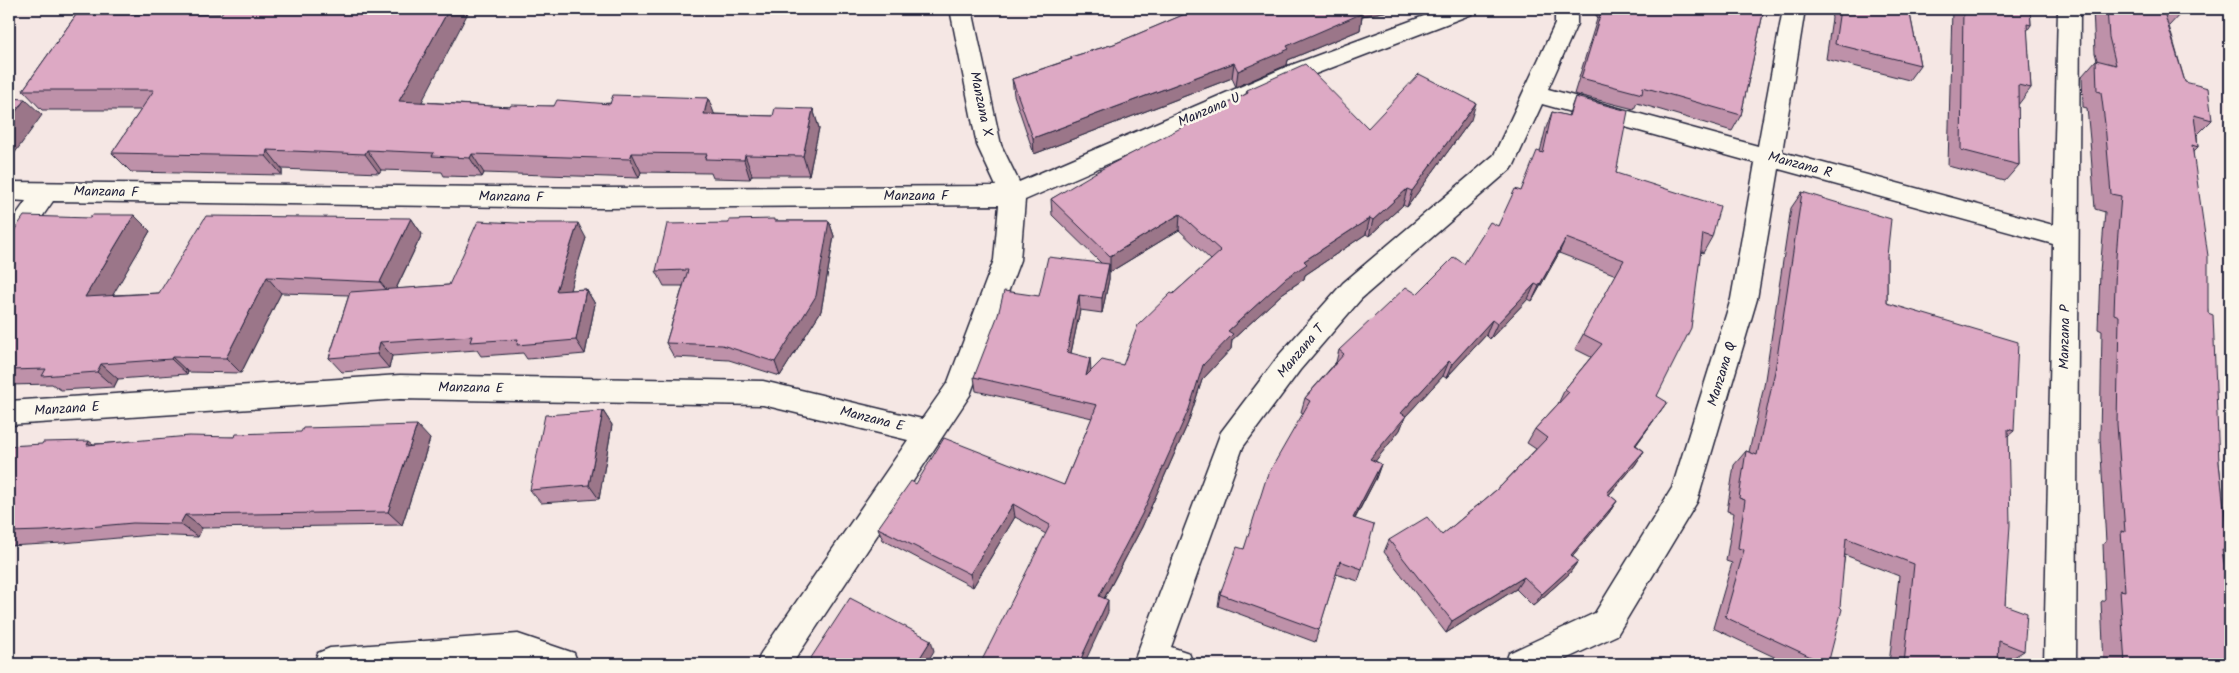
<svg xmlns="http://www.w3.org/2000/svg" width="2239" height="673" viewBox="0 0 2239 673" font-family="Kalam,sans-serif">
<rect width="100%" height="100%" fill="#f5e7e4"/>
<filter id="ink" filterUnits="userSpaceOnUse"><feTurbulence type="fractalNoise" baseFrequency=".02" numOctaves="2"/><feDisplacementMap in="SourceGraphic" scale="10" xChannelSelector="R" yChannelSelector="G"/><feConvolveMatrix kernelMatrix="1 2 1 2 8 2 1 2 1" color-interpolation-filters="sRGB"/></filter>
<g filter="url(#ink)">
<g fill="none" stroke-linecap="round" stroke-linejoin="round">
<!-- minor casing -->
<g stroke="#22223b" stroke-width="3">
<path id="minor" d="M 950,9 L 972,9 L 1001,145 L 1019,182 L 1286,67 L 1443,9 L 1475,9 L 1472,14 L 1302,79 L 1025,200 L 1020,260 L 970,395 L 792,664 L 757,664 L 761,653 L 908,440 L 763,405 L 400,399 L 9,425 L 9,401 L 400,375 L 763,381 L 922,419 L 948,382 L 994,260 L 999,205 L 602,208 L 53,201 L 18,252 L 9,255 L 9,225 L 26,201 L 9,200 L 9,182 L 602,188 L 996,186 L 977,145 Z
M 1555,9 L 1577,9 L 1577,24 L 1548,89 L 1758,146 L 1783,9 L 1805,9 L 1782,152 L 2053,225 L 2058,9 L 2080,9 L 2076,664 L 2044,664 L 2053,244 L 1779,169 L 1757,299 L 1697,502 L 1617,635 L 1555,664 L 1505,664 L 1509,653 L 1595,613 L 1672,488 L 1731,299 L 1755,163 L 1542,104 L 1513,167 L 1361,299 L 1300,370 L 1243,447 L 1171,647 L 1189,653 L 1193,664 L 1133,664 L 1221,432 L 1280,354 L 1343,283 L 1494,155 L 1555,24 Z
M 518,634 L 574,653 L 578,664 L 314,664 L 318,653 L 330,648 Z"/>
</g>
<!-- minor -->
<use href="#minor" fill="#fbf7ec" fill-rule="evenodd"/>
</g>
<!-- wall -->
<path fill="#be91a9" stroke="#22223b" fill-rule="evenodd" d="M 1195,9 L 1400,9 L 1362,16 L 1360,30 L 1288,60 L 1287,65 L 1236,87 L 1232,78 L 1034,154 L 1014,95 L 1012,79 L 1071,59 L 1071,57 L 1114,44 L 1195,10 Z
M 1596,9 L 1764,9 L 1741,115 L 1732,131 L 1637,103 L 1634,109 L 1574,94 L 1598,16 L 1596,16 Z
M 1830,9 L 1909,9 L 1920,65 L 1909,80 L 1826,59 L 1832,18 Z
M 1952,9 L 2030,9 L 2031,25 L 2027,31 L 2031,88 L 2018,105 L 2019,165 L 2005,181 L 1948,166 Z
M 2093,9 L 2180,9 L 2181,13 L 2169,26 L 2185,82 L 2212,120 L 2197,135 L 2198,147 L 2193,152 L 2208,313 L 2219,463 L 2229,552 L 2223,556 L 2230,602 L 2230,614 L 2227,616 L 2230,664 L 2104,664 L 2101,602 L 2105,599 L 2103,544 L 2106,542 L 2100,438 L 2102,331 L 2098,329 L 2100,272 L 2105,212 L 2095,209 L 2090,140 L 2087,108 L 2083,107 L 2082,76 L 2096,60 L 2097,60 L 2095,53 Z
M 76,15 L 422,102 L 510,107 L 554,106 L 708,98 L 714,114 L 773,116 L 813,109 L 819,128 L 809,175 L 752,175 L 750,179 L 713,178 L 711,173 L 641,172 L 639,178 L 484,173 L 482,177 L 444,176 L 442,172 L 381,170 L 379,173 L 282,169 L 282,175 L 131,172 L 112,153 L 141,110 L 42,110 L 23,90 Z
M 1247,90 L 1368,128 L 1471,120 L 1407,207 L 1403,205 L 1369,236 L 1366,234 L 1305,275 L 1304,279 L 1283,293 L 1232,340 L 1231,349 L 1202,380 L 1188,423 L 1142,527 L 1104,599 L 1108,612 L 1046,534 L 1015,517 L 973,587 L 883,540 L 878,528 L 916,484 L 1064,485 L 1092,418 L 976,391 L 974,377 L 1039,296 L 1101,263 L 1052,215 L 1051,199 L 1246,94 ZM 1179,230 L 1211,260 L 1173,294 L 1123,365 L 1091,372 L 1071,353 L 1080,310 L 1102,313 L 1109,279 L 1109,270 L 1110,272 Z
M 1575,97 L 1616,173 L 1712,237 L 1703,253 L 1701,252 L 1657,396 L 1657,416 L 1636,445 L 1644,451 L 1635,465 L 1609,495 L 1617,501 L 1608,514 L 1572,556 L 1578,561 L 1569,574 L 1533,606 L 1516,589 L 1446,633 L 1384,552 L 1389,540 L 1442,535 L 1501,486 L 1536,449 L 1527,443 L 1535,429 L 1558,404 L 1565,389 L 1591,357 L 1575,349 L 1616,275 L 1559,253 L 1532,301 L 1528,299 L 1490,339 L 1486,335 L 1446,378 L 1443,376 L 1405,417 L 1400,430 L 1375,461 L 1381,464 L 1376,478 L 1355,519 L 1362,569 L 1358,581 L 1336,574 L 1315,642 L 1218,606 L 1220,594 L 1244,549 L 1303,413 L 1301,412 L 1305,398 L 1336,362 L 1339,350 L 1417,294 L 1464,264 L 1498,226 L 1521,191 L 1540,152 L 1546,128 L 1552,112 L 1568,116 Z
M 1802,192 L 1887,256 L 1887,303 L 2014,431 L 2008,436 L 2005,605 L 2024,651 L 2006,662 L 1999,659 L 1998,664 L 1889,664 L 1899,576 L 1845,555 L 1828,664 L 1789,664 L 1713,628 L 1732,563 L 1726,561 L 1734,513 L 1727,511 L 1734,465 L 1746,451 L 1749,452 L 1764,386 L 1791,208 Z
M 411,218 L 422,234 L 396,289 L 449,285 L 586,238 L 569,290 L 586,289 L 595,304 L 585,354 L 527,359 L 523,353 L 481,356 L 477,350 L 392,356 L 389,368 L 342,372 L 329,358 L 349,295 L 281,293 L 241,373 L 188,372 L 187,374 L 118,379 L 114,387 L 61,390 L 52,384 L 9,385 L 9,238 L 150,231 L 112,295 L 159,293 Z
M 775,221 L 829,221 L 834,236 L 821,311 L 780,376 L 729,360 L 674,357 L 666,343 L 683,286 L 664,286 L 656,271 L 729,223 Z
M 603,411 L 612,425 L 599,499 L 541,503 L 530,490 Z
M 235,437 L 430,439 L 402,525 L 202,528 L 198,537 L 151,535 L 63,543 L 9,546 L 9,446 L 94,444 Z"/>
<!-- shaded-wall -->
<path fill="#9b7689" stroke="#22223b" d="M 449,9 L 470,9 L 412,121 L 399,101 Z
M 1351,9 L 1400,9 L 1362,16 L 1360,30 L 1288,60 L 1287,65 L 1236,87 L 1238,71 L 1287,46 Z
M 1234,63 L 1232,78 L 1034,154 L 1033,138 Z
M 708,98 L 716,118 L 704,114 Z
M 25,99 L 42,115 L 9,161 L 9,121 Z
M 1476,103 L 1471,120 L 1407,207 L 1412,191 Z
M 813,109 L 819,128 L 809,175 L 803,156 Z
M 267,150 L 282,169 L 282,175 L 266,156 Z
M 367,150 L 381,170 L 379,173 L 365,154 Z
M 632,153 L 641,172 L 639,178 L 630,159 Z
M 472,154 L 484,173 L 482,177 L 470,158 Z
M 745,155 L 752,175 L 750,179 L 744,160 Z
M 1407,189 L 1403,205 L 1369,236 L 1373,220 Z
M 1180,214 L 1179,230 L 1110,272 L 1110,256 Z
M 134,215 L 150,231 L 103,312 L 85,297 Z
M 411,218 L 422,234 L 392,297 L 380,282 Z
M 1370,218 L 1366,234 L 1305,275 L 1304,279 L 1283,293 L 1232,340 L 1231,349 L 1202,380 L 1188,423 L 1142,527 L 1099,608 L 1099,596 L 1203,365 L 1228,331 L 1304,261 Z
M 829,221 L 834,236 L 821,311 L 780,376 L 775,362 Z
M 578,223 L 586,238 L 565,306 L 556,291 Z
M 1566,238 L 1559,253 L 1532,301 L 1539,286 Z
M 1109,264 L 1109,279 L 1102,313 L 1102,298 Z
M 267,277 L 281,293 L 241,373 L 226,358 Z
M 1535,284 L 1528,299 L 1490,339 L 1497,324 Z
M 586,289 L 595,304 L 585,354 L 576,340 Z
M 1079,295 L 1080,310 L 1068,367 L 1067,352 Z
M 1492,320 L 1486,335 L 1446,378 L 1452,364 Z
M 380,342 L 392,356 L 389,368 L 377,354 Z
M 172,357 L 188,372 L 187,374 L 171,359 Z
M 1090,358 L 1091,372 L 1086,376 Z
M 1449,361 L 1443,376 L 1405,417 L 1400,430 L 1366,473 L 1370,459 L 1401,413 Z
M 101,364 L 118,379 L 114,387 L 97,372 Z
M 1667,402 L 1657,416 L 1626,459 L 1635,445 Z
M 603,411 L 612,425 L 599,499 L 589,485 Z
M 417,425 L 430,439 L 402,525 L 388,512 Z
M 89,441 L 108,455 L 87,445 Z
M 1644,451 L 1635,465 L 1598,507 L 1607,493 Z
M 1381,464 L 1376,478 L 1348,531 L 1353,518 Z
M 1617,501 L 1608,514 L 1562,568 L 1571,555 Z
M 1013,504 L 1015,517 L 973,587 L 970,574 Z
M 185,515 L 202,528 L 198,537 L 180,524 Z
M 1578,561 L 1569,574 L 1533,606 L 1542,594 Z
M 1524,577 L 1516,589 L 1446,633 L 1452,621 Z
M 1108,600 L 1108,612 L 1084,664 L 1079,664 L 1083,654 Z
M 931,640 L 934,651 L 926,664 L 916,664 Z"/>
<!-- building -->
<path fill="#dda9c4" stroke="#22223b" d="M 224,9 L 449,9 L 399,101 L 510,107 L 511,105 L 554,106 L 557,100 L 610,104 L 613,95 L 708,98 L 704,114 L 773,116 L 775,108 L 813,109 L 803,156 L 745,155 L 744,160 L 705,159 L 707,154 L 632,153 L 630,159 L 472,154 L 470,158 L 432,156 L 434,153 L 367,150 L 365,154 L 267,150 L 266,156 L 112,153 L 154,90 L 23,90 L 76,15 L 221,14 Z
M 1197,9 L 1358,9 L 1363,13 L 1287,46 L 1289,49 L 1238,71 L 1234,63 L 1033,138 L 1012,79 L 1072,59 L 1071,57 L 1114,44 Z
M 1602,9 L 1764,9 L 1741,115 L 1643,87 L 1642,94 L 1581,78 Z
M 1840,9 L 1909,9 L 1920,65 L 1835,44 Z
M 1963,9 L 2030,9 L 2031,25 L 2027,24 L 2031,88 L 2018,85 L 2019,165 L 1961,150 Z
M 2107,9 L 2163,9 L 2185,82 L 2208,88 L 2212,120 L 2194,115 L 2198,147 L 2192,145 L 2208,256 L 2208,313 L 2213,315 L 2219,463 L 2229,552 L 2222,550 L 2230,602 L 2230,613 L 2227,612 L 2230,636 L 2230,664 L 2125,664 L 2120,590 L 2125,591 L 2121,531 L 2125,532 L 2117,424 L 2119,316 L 2114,314 L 2116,257 L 2121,196 L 2111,194 L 2105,124 L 2101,92 L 2097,91 L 2096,60 L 2116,65 L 2109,37 Z
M 2164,9 L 2180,9 L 2181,13 Z
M 1305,64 L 1368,128 L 1419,74 L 1476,103 L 1412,191 L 1407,189 L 1373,220 L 1370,218 L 1304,261 L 1307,264 L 1286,278 L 1228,331 L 1233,334 L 1203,365 L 1189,409 L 1142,514 L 1099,596 L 1108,600 L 1083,654 L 1079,664 L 980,664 L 1050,525 L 1013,504 L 970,574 L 878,528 L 911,481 L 916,484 L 944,438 L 1064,485 L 1097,405 L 974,377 L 998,315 L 1004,291 L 1039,296 L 1048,257 L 1109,264 L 1102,298 L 1079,295 L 1067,352 L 1090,358 L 1086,376 L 1102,360 L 1123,365 L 1138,325 L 1171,293 L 1173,294 L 1221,251 L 1180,214 L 1110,256 L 1051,199 L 1098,171 L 1248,93 L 1247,90 Z
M 1575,97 L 1628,111 L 1616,173 L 1720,206 L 1712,237 L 1703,234 L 1691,328 L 1657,396 L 1667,402 L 1635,445 L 1644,451 L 1607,493 L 1617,501 L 1571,555 L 1578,561 L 1542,594 L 1524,577 L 1452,621 L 1389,540 L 1427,517 L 1442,535 L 1501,486 L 1547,438 L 1535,429 L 1569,392 L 1565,389 L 1602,344 L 1583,334 L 1624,260 L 1566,238 L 1539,286 L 1535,284 L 1497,324 L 1492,320 L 1452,364 L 1449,361 L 1401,413 L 1406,416 L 1370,459 L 1381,464 L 1353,518 L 1374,525 L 1362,569 L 1340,561 L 1319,630 L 1220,594 L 1237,547 L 1244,549 L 1267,476 L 1310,401 L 1305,398 L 1344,354 L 1339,350 L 1406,287 L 1417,294 L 1454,257 L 1464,264 L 1490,222 L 1498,226 L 1515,189 L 1521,191 L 1537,151 L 1543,153 L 1552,112 L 1569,116 Z
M 9,98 L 25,99 L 9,121 Z
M 1802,192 L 1891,219 L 1887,256 L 1887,303 L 2018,342 L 2014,431 L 2008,429 L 2010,525 L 2005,605 L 2027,613 L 2024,651 L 1999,641 L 1998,664 L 1904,664 L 1914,564 L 1846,538 L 1840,607 L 1842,609 L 1828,664 L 1826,664 L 1725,617 L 1744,550 L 1738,548 L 1745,500 L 1739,498 L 1746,451 L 1757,455 L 1775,371 Z
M 92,215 L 134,215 L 85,297 L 159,293 L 206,216 L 411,218 L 380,282 L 267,277 L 226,358 L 172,357 L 171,359 L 101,364 L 97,372 L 42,376 L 46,369 L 9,370 L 9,238 L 24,216 L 90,218 Z
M 774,219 L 774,221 L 829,221 L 816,296 L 775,362 L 722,345 L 666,343 L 688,270 L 656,271 L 667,224 L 729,223 L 729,220 Z
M 478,221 L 534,224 L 535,223 L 578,223 L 556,291 L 586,289 L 576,340 L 517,345 L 518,339 L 470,342 L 472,336 L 380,342 L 377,354 L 329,358 L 350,292 L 449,285 Z
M 603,411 L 589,485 L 530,490 L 545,415 Z
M 417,425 L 388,512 L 185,515 L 180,524 L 133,523 L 43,531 L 9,532 L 9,446 L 42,444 L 43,442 L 89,441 L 87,445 L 189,436 L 235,437 L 236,434 L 301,432 L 303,428 Z
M 850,598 L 931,640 L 916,664 L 807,664 Z"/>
</g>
<g text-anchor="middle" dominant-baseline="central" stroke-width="5" stroke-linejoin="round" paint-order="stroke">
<!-- street labels -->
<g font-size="14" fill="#22223b" stroke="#fbf7ec">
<text transform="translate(981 104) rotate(78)">Manzana X</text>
<text transform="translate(1209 110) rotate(-23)">Manzana U</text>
<text transform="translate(1800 165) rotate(15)">Manzana R</text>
<text transform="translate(106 192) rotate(1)">Manzana F</text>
<text x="916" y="196">Manzana F</text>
<text transform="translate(511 197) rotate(1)">Manzana F</text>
<text transform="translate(2065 337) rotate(-89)">Manzana P</text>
<text transform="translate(1301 351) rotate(-50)">Manzana T</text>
<text transform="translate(1722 374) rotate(-73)">Manzana Q</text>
<text transform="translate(471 388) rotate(1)">Manzana E</text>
<text transform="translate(67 409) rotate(-4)">Manzana E</text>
<text transform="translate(872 419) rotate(14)">Manzana E</text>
</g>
</g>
<!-- margin -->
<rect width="2239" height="673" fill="none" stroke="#fbf7ec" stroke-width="30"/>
<rect x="15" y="15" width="2209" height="643" fill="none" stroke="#22223b" stroke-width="2" filter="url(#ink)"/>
</svg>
